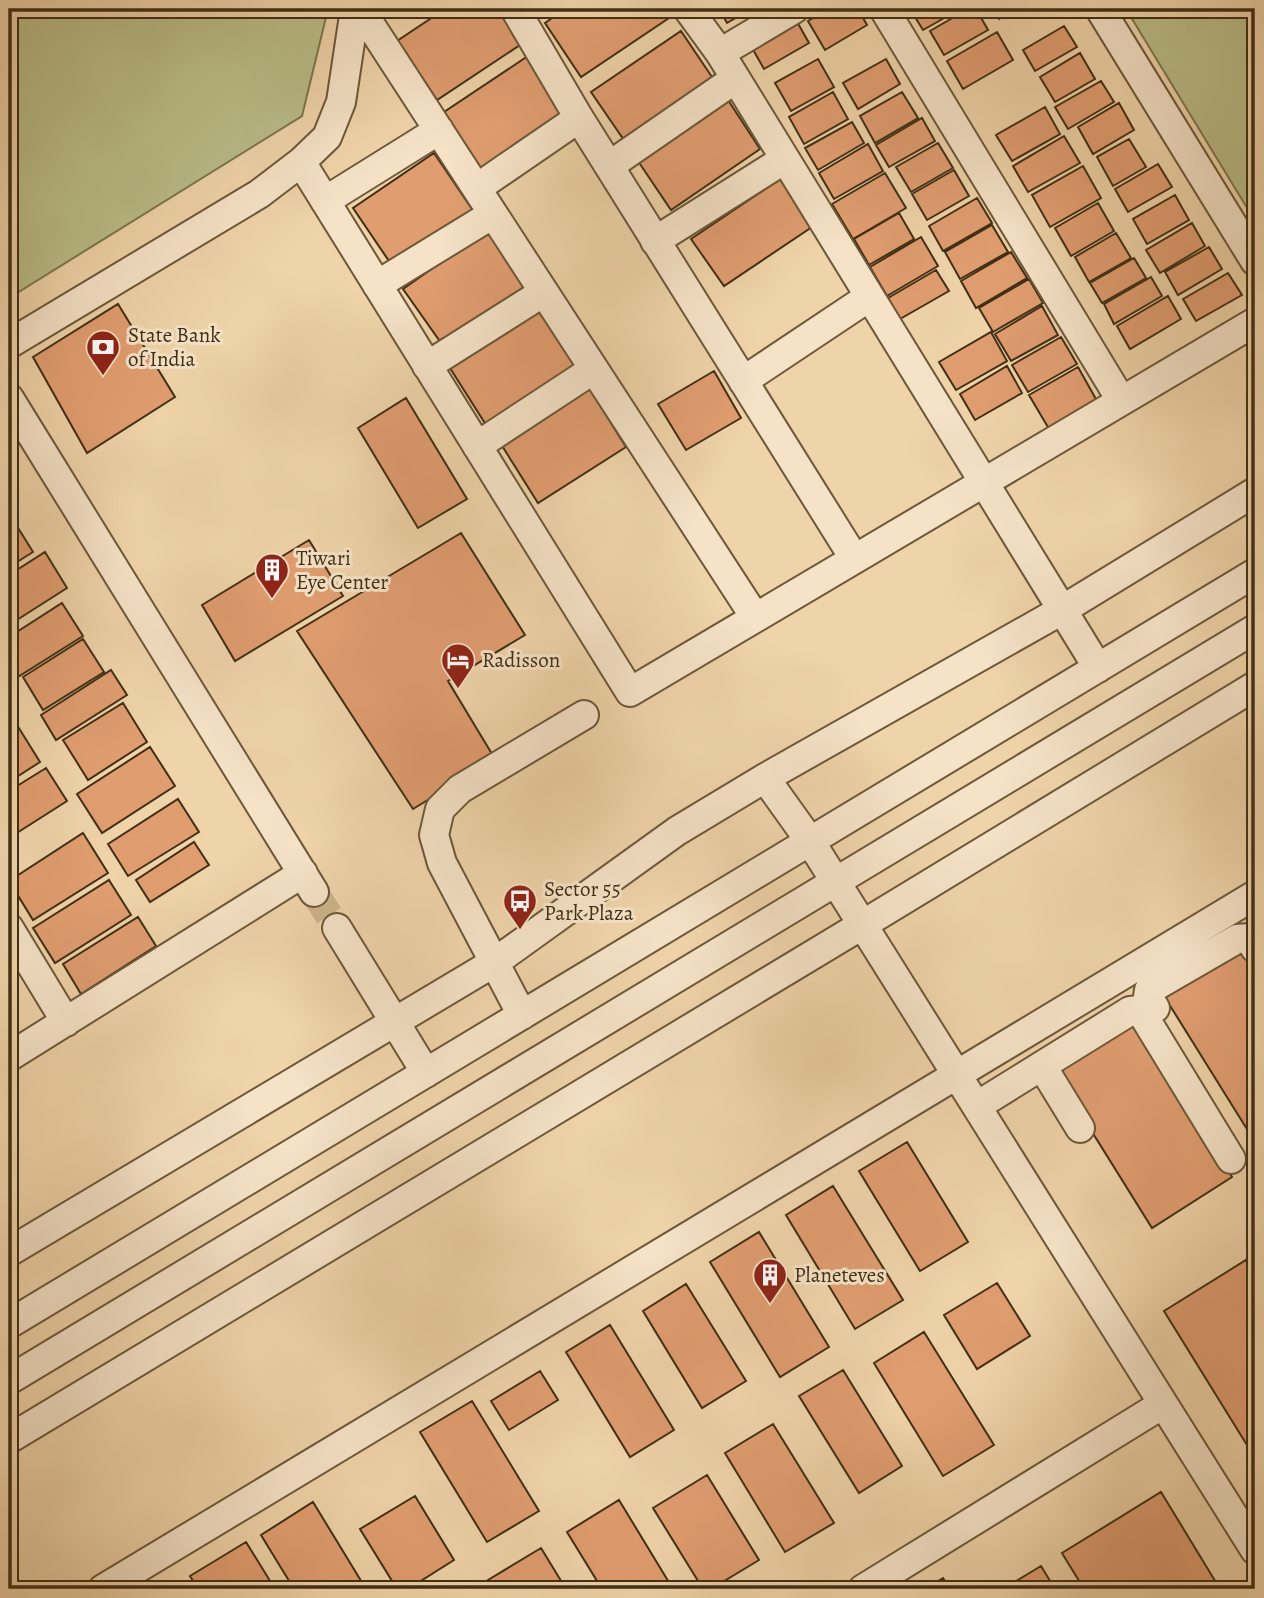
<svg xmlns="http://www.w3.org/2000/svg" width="1264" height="1598" viewBox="0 0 1264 1598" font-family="Alegreya,serif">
<rect width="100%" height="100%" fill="#efd3a9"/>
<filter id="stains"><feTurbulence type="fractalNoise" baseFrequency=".00286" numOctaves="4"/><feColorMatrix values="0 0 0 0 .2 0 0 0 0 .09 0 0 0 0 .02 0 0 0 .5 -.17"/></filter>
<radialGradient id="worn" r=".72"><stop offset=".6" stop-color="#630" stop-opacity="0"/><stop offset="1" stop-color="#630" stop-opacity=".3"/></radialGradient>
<!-- green -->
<path fill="#b9bc88" stroke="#7d764e" stroke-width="2" d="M 9,9 L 328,9 L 302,116 L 9,298 Z
M 1126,9 L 1255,9 L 1255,221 Z"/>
<!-- building -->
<path fill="#e09d70" stroke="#412f14" stroke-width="2" d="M 445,9 L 504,9 L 526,41 L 437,100 L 397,41 Z
M 565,9 L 667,9 L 672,16 L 581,77 L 545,23 Z
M 719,9 L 751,9 L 727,23 Z
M 829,9 L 858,9 L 867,25 L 825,50 L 808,21 Z
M 910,9 L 960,9 L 923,30 Z
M 968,9 L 976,9 L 988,30 L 944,55 L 930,31 Z
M 993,9 L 1016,9 L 999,19 Z
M 796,20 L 809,43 L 764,69 L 751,46 Z
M 1064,26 L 1077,47 L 1035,71 L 1023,50 Z
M 681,31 L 716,83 L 626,143 L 591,92 Z
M 997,32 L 1013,60 L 963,89 L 947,61 Z
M 1080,53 L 1095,79 L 1055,102 L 1040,77 Z
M 531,54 L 572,115 L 482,176 L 441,114 Z
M 818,59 L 834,87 L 791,111 L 775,83 Z
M 886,59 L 900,84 L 858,109 L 843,83 Z
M 1101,81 L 1114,102 L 1068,129 L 1055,107 Z
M 833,92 L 848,119 L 804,144 L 789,117 Z
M 902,92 L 918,118 L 875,143 L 860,116 Z
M 728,100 L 760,149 L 671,210 L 638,161 Z
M 1119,103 L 1134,130 L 1093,154 L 1078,127 Z
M 1045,107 L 1060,134 L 1012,161 L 996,135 Z
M 922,118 L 935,141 L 889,167 L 876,145 Z
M 852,122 L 864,143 L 818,170 L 805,148 Z
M 1064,136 L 1080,163 L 1028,192 L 1013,166 Z
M 1129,139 L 1146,167 L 1113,186 L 1097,157 Z
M 938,143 L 953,168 L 911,192 L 896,167 Z
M 868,144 L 883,171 L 834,199 L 819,173 Z
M 434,153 L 474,212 L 393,267 L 353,208 Z
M 1158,164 L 1172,187 L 1128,212 L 1115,189 Z
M 1083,166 L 1101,198 L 1050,227 L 1032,195 Z
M 954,170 L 969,196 L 927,220 L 912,194 Z
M 885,173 L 906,208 L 853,239 L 832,204 Z
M 780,179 L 812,227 L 724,286 L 691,239 Z
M 1175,195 L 1189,220 L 1147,244 L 1133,219 Z
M 977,198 L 992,223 L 943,251 L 929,226 Z
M 1098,203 L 1114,231 L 1071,256 L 1055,228 Z
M 899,213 L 914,239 L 869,265 L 854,239 Z
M 1192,223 L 1205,246 L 1160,273 L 1146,250 Z
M 992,225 L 1008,252 L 960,279 L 945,252 Z
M 489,229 L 529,287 L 444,347 L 403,289 Z
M 1116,233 L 1131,258 L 1089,282 L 1075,257 Z
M 921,237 L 938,266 L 887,296 L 870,267 Z
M 1209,247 L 1222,269 L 1178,295 L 1165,272 Z
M 1011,252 L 1027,278 L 976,308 L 961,281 Z
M 1134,258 L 1146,278 L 1102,303 L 1090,283 Z
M 936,270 L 949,291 L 900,319 L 888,298 Z
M 1228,273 L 1242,295 L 1196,321 L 1183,299 Z
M 1151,277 L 1162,296 L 1114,324 L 1104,304 Z
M 1029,279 L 1043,303 L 993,332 L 979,308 Z
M 1168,296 L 1181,319 L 1130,349 L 1117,326 Z
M 118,304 L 175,397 L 87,453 L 33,357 Z
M 1042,306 L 1058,335 L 1011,361 L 995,334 Z
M 542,309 L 580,369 L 488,428 L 450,368 Z
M 991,332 L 1007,361 L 956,390 L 939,362 Z
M 1061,337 L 1077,364 L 1028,392 L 1012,365 Z
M 1007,366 L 1022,393 L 975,420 L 960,394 Z
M 1078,367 L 1097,401 L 1049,429 L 1029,395 Z
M 714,371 L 741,418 L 686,450 L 658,404 Z
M 588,386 L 626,447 L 538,503 L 499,441 Z
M 406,398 L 467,499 L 418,528 L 358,428 Z
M 15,523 L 33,552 L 9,567 L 9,527 Z
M 461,533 L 525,635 L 448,681 L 495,759 L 413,809 L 297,631 Z
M 309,540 L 343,596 L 235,661 L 202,605 Z
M 45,552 L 67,588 L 9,625 L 9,575 Z
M 62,603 L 83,636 L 13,680 L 9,672 L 9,637 Z
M 83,639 L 104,672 L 43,710 L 23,677 Z
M 111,670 L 127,695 L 56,740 L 41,715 Z
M 123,703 L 147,742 L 88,780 L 63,740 Z
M 17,725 L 40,762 L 9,782 L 9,730 Z
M 150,747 L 175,786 L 102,833 L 77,794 Z
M 46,768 L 67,801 L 9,838 L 9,791 Z
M 178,799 L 199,832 L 128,876 L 108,844 Z
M 83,833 L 108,873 L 33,920 L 9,881 Z
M 194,842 L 209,865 L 150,902 L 136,880 Z
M 109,880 L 131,915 L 55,963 L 33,928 Z
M 138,917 L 156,946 L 81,994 L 63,964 Z
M 1242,947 L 1255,967 L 1255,1142 L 1164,996 Z
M 1132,1016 L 1232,1177 L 1152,1228 L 1051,1066 Z
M 907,1142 L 968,1242 L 920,1271 L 859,1171 Z
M 833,1186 L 903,1300 L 855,1329 L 786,1215 Z
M 759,1232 L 829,1347 L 780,1377 L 710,1262 Z
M 1246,1260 L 1255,1275 L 1255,1458 L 1164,1311 Z
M 997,1283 L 1030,1336 L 977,1369 L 944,1315 Z
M 686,1284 L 746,1381 L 702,1408 L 643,1311 Z
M 610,1325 L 674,1430 L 630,1457 L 566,1352 Z
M 924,1332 L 994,1445 L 943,1476 L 874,1363 Z
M 843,1370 L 902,1466 L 859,1493 L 799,1396 Z
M 540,1371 L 558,1400 L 509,1430 L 491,1401 Z
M 472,1401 L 539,1511 L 487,1542 L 420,1432 Z
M 773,1424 L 834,1523 L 785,1552 L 725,1453 Z
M 707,1475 L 759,1560 L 711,1589 L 703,1589 L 653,1508 Z
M 1161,1492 L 1220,1589 L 1084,1589 L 1062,1553 Z
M 415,1496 L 454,1560 L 408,1589 L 397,1589 L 360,1529 Z
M 619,1500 L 673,1589 L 602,1589 L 567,1532 Z
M 313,1502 L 366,1589 L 294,1589 L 261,1535 Z
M 246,1542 L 275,1589 L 198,1589 L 190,1576 Z
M 541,1548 L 566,1589 L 494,1589 L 488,1580 Z
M 1041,1566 L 1055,1589 L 1003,1589 Z
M 943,1578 L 950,1589 L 925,1589 Z"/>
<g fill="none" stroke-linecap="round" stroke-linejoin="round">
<!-- minor-tunnel -->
<path stroke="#ccb28b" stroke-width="28" stroke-dasharray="28 14" stroke-linecap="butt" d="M 314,892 L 337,928"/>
<!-- minor casing -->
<g stroke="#6c5839" stroke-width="32">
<path id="minor" d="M 360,9 L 755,617
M 515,9 L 579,118 L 854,558
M 688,9 L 720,53 L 1098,668
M 884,9 L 1121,400
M 1100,9 L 1255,261
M 720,53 L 794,9
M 301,162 L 630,692 L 1255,322
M 609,166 L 735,79
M 477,188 L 579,118
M 325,201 L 439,130
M 655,241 L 785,159
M 377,285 L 493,214
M 9,344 L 259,194 L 301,162 L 327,137 L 341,102 L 355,9
M 427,366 L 544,292
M 743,381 L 869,297
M 9,398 L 314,892
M 477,446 L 594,369
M 765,778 L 810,841 L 1255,1550
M 9,928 L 66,1022
M 337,928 L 426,1073
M 1155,1008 L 1148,997 L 1149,990 L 1237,939 L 1249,938 L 1255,948
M 522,1015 L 442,863 L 434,835 L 440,809 L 460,789 L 584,715
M 9,1057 L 303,873
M 1042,1066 L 1080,1128
M 977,1106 L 1130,1011 L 1140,1010 L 1231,1159
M 9,1252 L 495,962 L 677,831 L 765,778 L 1062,610 L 1255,492
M 9,1324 L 1255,573
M 9,1380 L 1255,629
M 9,1439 L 862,925 L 1255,686
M 103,1589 L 1255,895
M 863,1589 L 1163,1404"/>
</g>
<!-- minor -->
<use href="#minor" stroke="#f5e2c7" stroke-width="28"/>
</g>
<!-- icons -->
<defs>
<g id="bank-pin" transform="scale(1.75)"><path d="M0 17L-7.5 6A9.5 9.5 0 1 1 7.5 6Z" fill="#8f2418" stroke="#f5e2c7"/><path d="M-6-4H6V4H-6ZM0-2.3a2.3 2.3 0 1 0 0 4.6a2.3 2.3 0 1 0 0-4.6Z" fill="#fff"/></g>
<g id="building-pin" transform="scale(1.75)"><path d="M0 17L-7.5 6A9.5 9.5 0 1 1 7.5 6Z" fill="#8f2418" stroke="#f5e2c7"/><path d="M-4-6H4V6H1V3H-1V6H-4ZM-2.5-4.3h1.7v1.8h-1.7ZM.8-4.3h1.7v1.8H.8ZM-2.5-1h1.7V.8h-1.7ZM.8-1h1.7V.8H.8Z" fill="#fff"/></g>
<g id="hotel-pin" transform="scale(1.75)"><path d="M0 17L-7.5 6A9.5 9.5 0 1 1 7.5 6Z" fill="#8f2418" stroke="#f5e2c7"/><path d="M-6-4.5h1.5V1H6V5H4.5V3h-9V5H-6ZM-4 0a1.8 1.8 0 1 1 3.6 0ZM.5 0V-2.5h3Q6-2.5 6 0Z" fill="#fff"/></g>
<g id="bus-pin" transform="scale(1.75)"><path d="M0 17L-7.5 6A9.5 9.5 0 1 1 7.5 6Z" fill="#8f2418" stroke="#f5e2c7"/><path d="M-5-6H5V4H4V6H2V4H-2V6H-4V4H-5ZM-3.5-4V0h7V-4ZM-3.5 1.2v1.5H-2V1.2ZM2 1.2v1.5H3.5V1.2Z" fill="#fff"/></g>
</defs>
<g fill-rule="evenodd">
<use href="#bank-pin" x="103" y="347"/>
<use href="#building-pin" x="272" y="570"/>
<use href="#hotel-pin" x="458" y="660"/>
<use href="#bus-pin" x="520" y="901"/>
<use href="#building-pin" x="770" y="1275"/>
</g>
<g text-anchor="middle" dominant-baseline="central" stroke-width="6" stroke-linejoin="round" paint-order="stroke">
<!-- poi labels -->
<g font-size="21" fill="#412f14" stroke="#f5e2c7" text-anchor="start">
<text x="128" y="335">State Bank<tspan x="128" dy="24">of India</tspan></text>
<text x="296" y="558">Tiwari<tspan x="296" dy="24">Eye Center</tspan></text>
<text x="482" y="660">Radisson</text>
<text x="544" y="889">Sector 55<tspan x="544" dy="24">Park Plaza</tspan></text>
<text x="794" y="1275">Planeteves</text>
</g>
</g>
<!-- margin -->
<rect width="1264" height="1598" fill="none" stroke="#efd3a9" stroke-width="35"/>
<rect x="10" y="10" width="1243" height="1577" fill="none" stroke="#412f14" stroke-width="3.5"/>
<rect x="18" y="18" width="1229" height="1563" fill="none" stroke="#412f14" stroke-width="2"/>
<rect width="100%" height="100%" filter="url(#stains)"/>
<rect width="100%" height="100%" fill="url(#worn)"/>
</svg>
